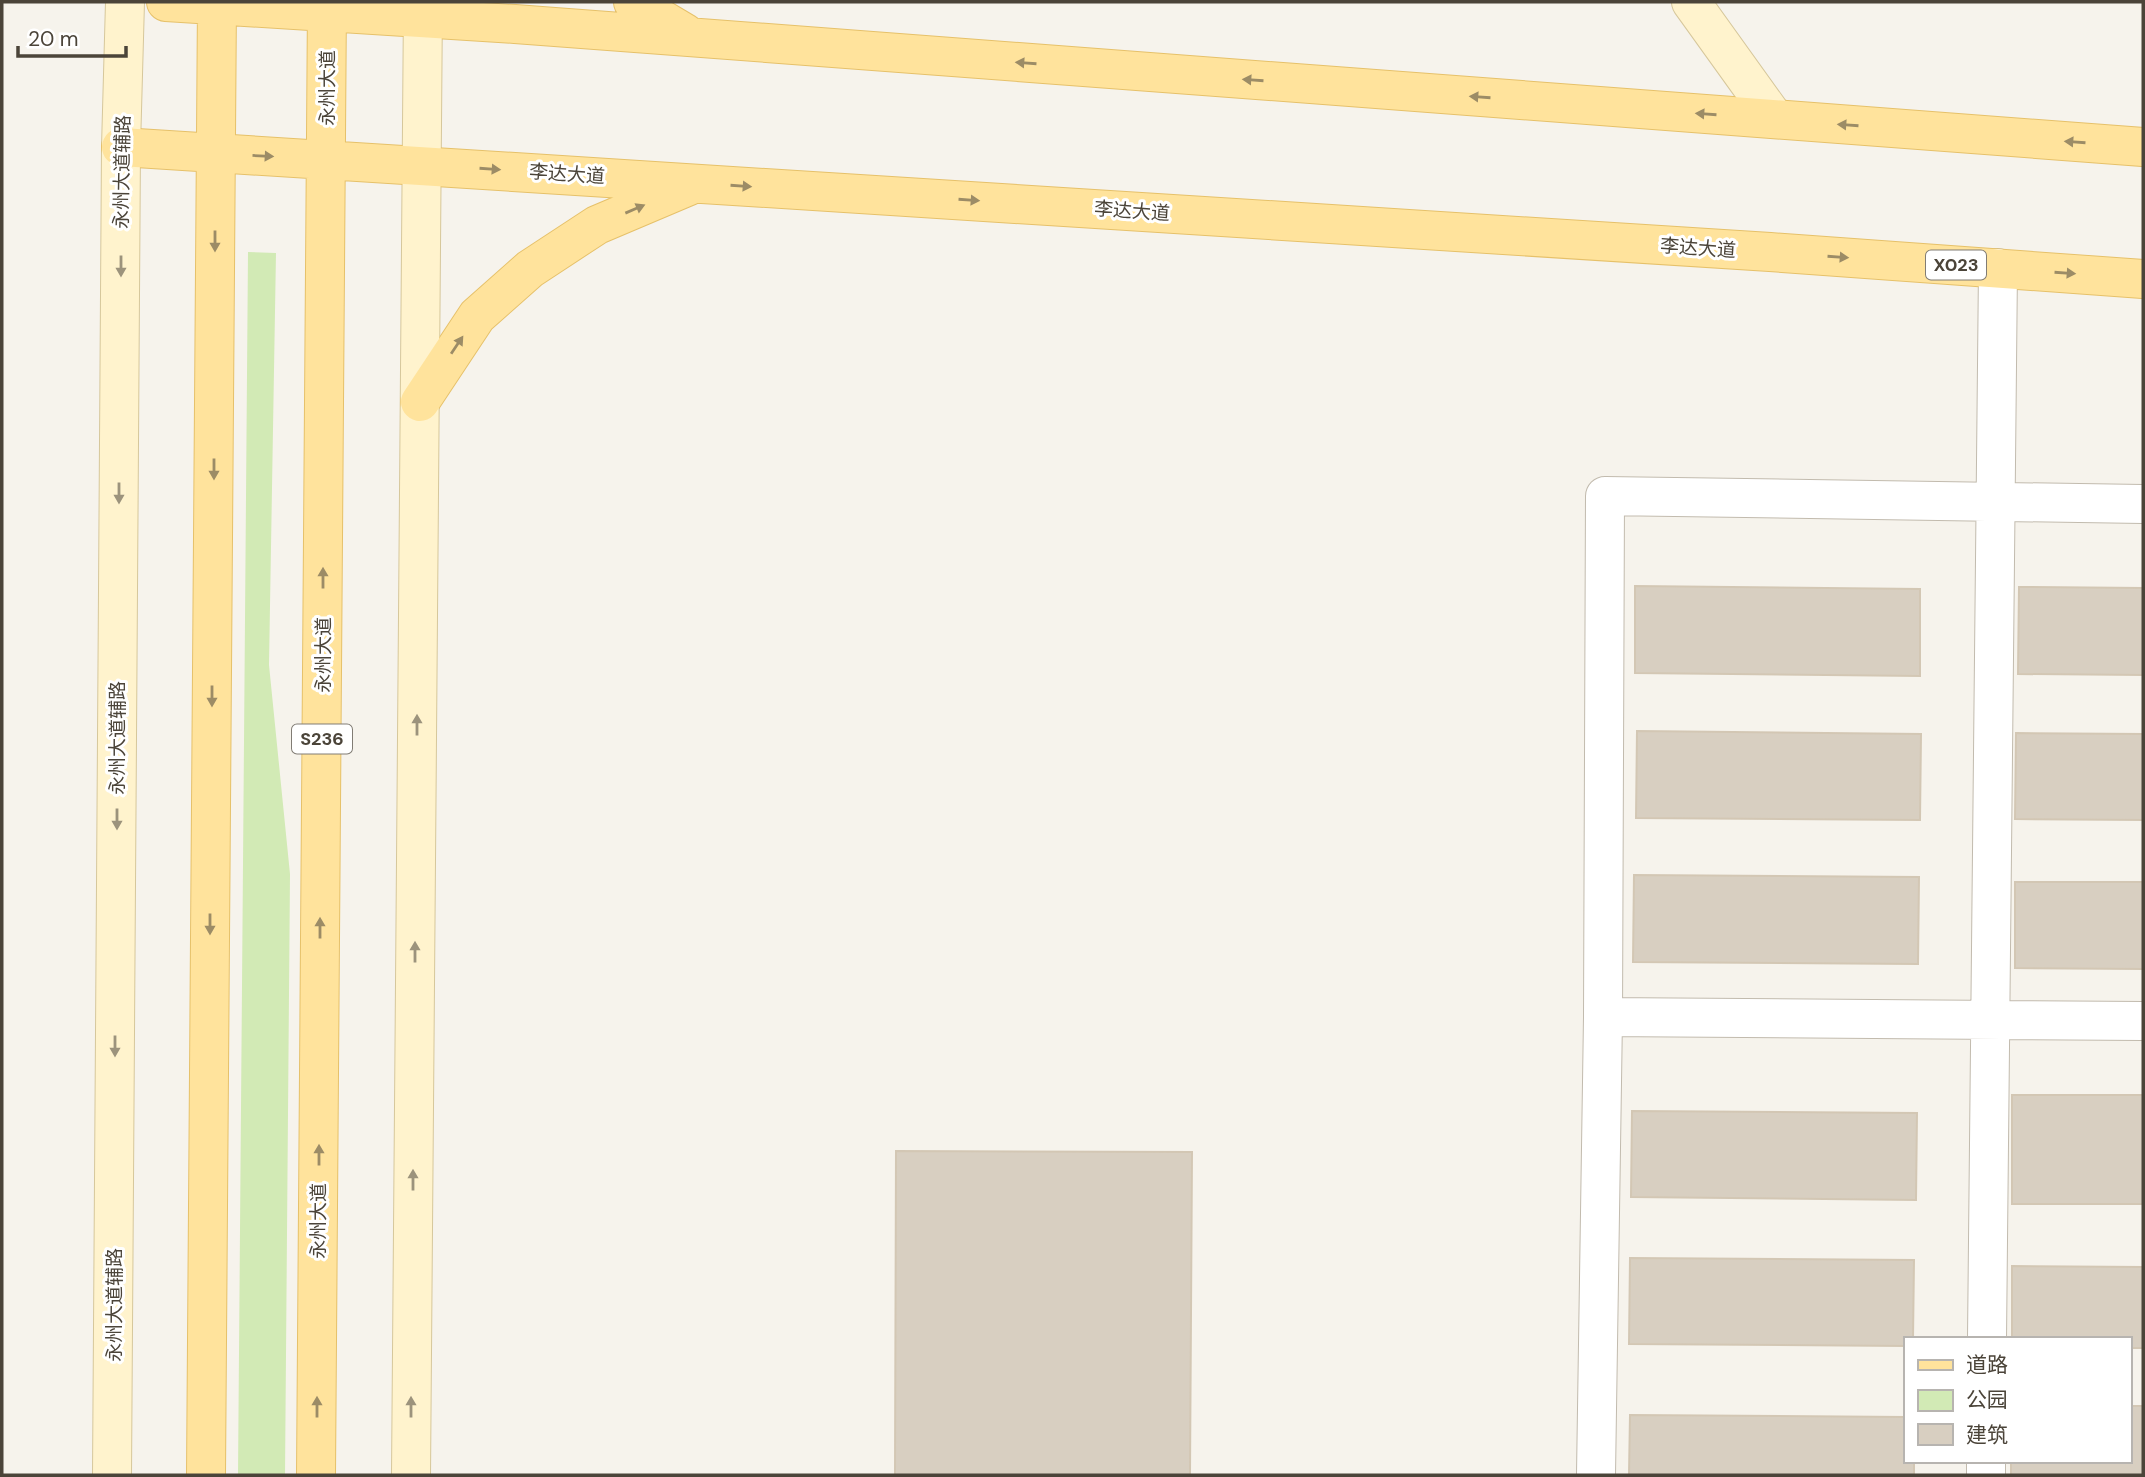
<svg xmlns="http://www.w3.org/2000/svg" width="2145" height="1477" viewBox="0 0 2145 1477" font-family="'DM Sans','Noto Sans SC',sans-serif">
<rect width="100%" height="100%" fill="#f6f3ec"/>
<!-- green -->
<path fill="#d2eab5" d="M 248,252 L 276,253 L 269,665 L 290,874 L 285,1475 L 238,1475 Z"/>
<!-- building -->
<path fill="#d8cfc1" stroke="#d3c7b4" stroke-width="2" d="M 1635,586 L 1920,589 L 1920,676 L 1635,673 Z
M 2019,587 L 2143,588 L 2143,675 L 2018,674 Z
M 1637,731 L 1921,734 L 1920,820 L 1636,818 Z
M 2016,733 L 2143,734 L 2143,820 L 2015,819 Z
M 1634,875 L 1919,877 L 1918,964 L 1633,962 Z
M 2015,882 L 2143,882 L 2143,969 L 2015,968 Z
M 2012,1095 L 2143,1095 L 2143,1204 L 2012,1204 Z
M 1632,1111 L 1917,1113 L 1916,1200 L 1631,1197 Z
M 896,1151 L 1192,1152 L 1190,1475 L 895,1475 Z
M 1630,1258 L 1914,1260 L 1913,1339 L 1905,1339 L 1905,1346 L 1629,1344 Z
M 2012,1266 L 2143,1267 L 2143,1348 L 2129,1348 L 2129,1339 L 2012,1339 Z
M 2129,1406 L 2143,1406 L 2143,1475 L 2011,1475 L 2011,1461 L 2129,1461 Z
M 1630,1415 L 1905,1417 L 1905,1461 L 1914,1461 L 1914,1475 L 1629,1475 Z"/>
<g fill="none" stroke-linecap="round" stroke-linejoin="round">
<!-- street casing -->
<g stroke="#c2bbae" stroke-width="40">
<path id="street" d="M 1603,1017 L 2143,1021
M 1987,1339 L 1998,268
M 1596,1475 L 1603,1017 L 1605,496 L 2143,504
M 1986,1475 L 1986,1461"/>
</g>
<!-- secondary casing -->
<g stroke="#d6c79b" stroke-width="40">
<path id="secondary" d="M 1691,2 L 1775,119
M 112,1475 L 121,147 L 125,2
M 411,1475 L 423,2"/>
</g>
<!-- primary casing -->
<g stroke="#e6c16a" stroke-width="40">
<path id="primary" d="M 166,2 L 515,24 L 2143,147
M 633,2 L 685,33
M 121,147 L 1770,252 L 2143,279
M 420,402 L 477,316 L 530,269 L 597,225 L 689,186
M 206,1475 L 217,2
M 316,1475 L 327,2"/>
</g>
<!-- street -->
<use href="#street" stroke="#fff" stroke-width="38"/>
<!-- secondary -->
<use href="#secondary" stroke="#fff3cd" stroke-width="38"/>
<!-- primary -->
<use href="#primary" stroke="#ffe39c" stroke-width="38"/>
</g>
<!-- one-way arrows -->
<defs><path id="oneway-solid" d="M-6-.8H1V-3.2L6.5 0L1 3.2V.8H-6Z" transform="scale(1.75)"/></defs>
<g fill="#9c8c66">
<use href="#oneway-solid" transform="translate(1026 63) rotate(-176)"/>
<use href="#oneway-solid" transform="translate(1253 80) rotate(-176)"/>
<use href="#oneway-solid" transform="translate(1480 97) rotate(-176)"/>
<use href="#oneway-solid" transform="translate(1706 114) rotate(-176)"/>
<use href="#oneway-solid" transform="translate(1848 125) rotate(-176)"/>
<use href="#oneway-solid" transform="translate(2075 142) rotate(-176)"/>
<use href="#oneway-solid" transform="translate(263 156) rotate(3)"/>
<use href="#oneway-solid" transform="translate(490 169) rotate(4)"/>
<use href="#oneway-solid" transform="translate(741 186) rotate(4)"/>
<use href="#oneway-solid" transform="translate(969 200) rotate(4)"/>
<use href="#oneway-solid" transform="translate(635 209) rotate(-23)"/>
<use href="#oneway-solid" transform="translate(215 241) rotate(90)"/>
<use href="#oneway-solid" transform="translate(1838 257) rotate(4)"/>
<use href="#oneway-solid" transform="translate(2065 273) rotate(4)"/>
<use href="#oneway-solid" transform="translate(457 345) rotate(-56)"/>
<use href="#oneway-solid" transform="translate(214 469) rotate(90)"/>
<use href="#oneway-solid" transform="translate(323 578) rotate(-90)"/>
<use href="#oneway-solid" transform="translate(212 696) rotate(90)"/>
<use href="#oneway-solid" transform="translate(210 924) rotate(90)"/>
<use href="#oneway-solid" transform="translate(320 928) rotate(-90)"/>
<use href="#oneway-solid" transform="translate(319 1155) rotate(-90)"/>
<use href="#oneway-solid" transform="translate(317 1407) rotate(-90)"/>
</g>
<g fill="#9c937c">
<use href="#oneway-solid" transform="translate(121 266) rotate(90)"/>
<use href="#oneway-solid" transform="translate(119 493) rotate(90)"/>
<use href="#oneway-solid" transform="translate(417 725) rotate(-90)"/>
<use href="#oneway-solid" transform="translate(117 819) rotate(90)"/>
<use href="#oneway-solid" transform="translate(415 952) rotate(-90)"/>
<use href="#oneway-solid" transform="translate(115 1046) rotate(90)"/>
<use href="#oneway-solid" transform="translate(413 1180) rotate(-90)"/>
<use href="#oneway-solid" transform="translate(411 1407) rotate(-90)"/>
</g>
<g text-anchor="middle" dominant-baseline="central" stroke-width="6" stroke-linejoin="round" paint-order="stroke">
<!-- shield labels -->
<g fill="#fff" stroke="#817c74" stroke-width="2">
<rect x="1926" y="250.5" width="60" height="29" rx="5"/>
<rect x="292" y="724.5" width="60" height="29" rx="5"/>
</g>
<g font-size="18" font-weight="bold" fill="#4b4439">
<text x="1956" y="265">X023</text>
<text x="322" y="739">S236</text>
</g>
<!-- street labels -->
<g font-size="19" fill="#4b4439" stroke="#fff">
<text transform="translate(327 88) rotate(-90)">永州大道</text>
<text transform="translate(122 172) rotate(-89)">永州大道辅路</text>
<text transform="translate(567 174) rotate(4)">李达大道</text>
<text transform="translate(1132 211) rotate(4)">李达大道</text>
<text transform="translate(1698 248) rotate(4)">李达大道</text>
<text transform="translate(323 655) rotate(-90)">永州大道</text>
<text transform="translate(117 738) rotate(-90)">永州大道辅路</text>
<text transform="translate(318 1221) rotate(-90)">永州大道</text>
<text transform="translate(114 1305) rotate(-90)">永州大道辅路</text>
</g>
</g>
<!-- border -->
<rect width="2145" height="1477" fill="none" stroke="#4b4439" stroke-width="7"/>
<!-- legend -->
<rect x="1904" y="1337" width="228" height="126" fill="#ffffff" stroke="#b7b4b0" stroke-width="2"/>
<rect x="1918" y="1360" width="35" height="10" fill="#ffe39c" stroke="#b7b4b0" stroke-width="2"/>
<text x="1966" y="1372" font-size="21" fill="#4b4439">道路</text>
<rect x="1918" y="1390" width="35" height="21" fill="#d2eab5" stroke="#b7b4b0" stroke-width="2"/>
<text x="1966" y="1407" font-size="21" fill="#4b4439">公园</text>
<rect x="1918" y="1424" width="35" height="21" fill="#d8cfc1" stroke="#b7b4b0" stroke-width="2"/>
<text x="1966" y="1442" font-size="21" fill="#4b4439">建筑</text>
<!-- scale -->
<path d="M18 46v10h108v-10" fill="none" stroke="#4b4439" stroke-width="3.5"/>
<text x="28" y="46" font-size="21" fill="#4b4439" stroke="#ffffff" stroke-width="5" paint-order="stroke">20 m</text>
</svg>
